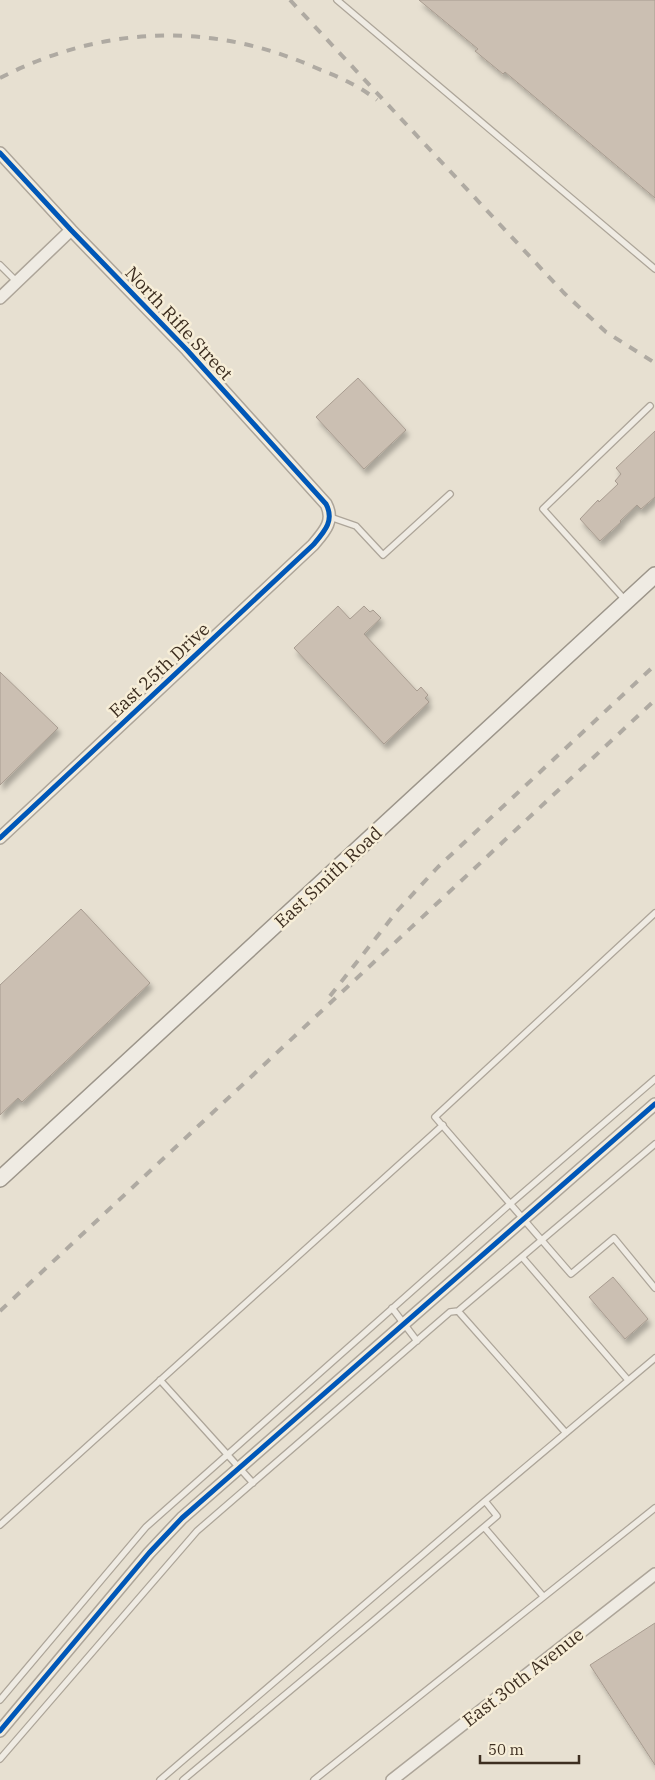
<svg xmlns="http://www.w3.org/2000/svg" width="655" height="1780" viewBox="0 0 655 1780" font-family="'IBM Plex Serif',serif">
<defs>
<filter id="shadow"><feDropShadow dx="3" dy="5.5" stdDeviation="2.5" flood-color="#0004"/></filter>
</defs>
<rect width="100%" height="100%" fill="#e7e0d1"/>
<!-- building -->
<path fill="#cbbfb2" stroke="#a89c90" filter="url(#shadow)" d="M 419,0 L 655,0 L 655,198 L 505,72 L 503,74 L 475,51 L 478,49 Z
M 358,378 L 406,430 L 364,469 L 316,417 Z
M 655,431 L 655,497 L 641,509 L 637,505 L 620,521 L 621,522 L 600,541 L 580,519 L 598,500 L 599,502 L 618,484 L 615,481 L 621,474 L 616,468 Z
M 338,606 L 350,619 L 364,606 L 370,612 L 373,610 L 381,618 L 364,634 L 417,691 L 421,687 L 428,695 L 425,698 L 429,702 L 384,744 L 294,648 Z
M 0,672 L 58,728 L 0,785 Z
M 81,909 L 150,983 L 22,1102 L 18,1098 L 0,1115 L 0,985 Z
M 613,1277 L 648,1319 L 625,1339 L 589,1297 Z
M 655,1623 L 655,1765 L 590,1665 Z"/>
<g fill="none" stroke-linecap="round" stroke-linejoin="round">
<!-- lane casing -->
<g stroke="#ada599" stroke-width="8">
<path id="lane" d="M 337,0 L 655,269
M 0,265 L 17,282
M 330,517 L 356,526 L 383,555 L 450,494
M 626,601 L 543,509 L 650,406
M 655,913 L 435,1117 L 571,1274 L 614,1238 L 655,1288
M 522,1257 L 628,1380
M 392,1308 L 417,1341
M 160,1380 L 253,1483
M 566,1433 L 458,1311 L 655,1144
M 0,1525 L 443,1125
M 484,1527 L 497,1516 L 485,1501 L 655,1358
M 0,1700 L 146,1527 L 510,1204 L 655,1079
M 0,1759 L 197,1531 L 450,1312 L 458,1311
M 160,1780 L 485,1501
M 183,1780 L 371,1623 L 484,1527 L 543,1596
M 314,1780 L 655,1508"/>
</g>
<!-- street casing -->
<g stroke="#ada599" stroke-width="14">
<path id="street" d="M 0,153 L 71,230 L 187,350 L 326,504 C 335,521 324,532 313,545 L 0,838
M 0,298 L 71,230
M 0,1731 L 149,1553 L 182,1518 L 655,1104
M 392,1780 L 655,1574"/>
</g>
<!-- secondary casing -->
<g stroke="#9c958a" stroke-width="18">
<path id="secondary" d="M 0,1179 L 655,575"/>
</g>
<!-- lane -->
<use href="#lane" stroke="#efebe3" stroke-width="5.5"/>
<!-- street -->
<use href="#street" stroke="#efebe3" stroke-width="11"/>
<!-- secondary -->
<use href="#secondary" stroke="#efebe3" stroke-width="15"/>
<!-- rail -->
<path stroke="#afaaa2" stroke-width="4" stroke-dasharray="9 9" stroke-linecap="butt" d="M 290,0 L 564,293 L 606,332 L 655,363
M 0,78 C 101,26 209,21 314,67 C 338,77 355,83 377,100
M 330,996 L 398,910 L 438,867 L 655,665
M 0,1311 L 655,700"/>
<!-- cycleway casing -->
<g stroke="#f7eed8" stroke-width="8">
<path id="cycleway" d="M 0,153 L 71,230 L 187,350 L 326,504 C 335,521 324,532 313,545 L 0,838
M 0,1731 L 149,1553 L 182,1518 L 655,1104"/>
</g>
<!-- cycleway -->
<use href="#cycleway" stroke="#0057b8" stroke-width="5"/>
</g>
<g text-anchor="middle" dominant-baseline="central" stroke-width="5" stroke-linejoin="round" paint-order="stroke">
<!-- street labels -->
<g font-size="18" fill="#3d2e20" stroke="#f7eed8">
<text transform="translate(179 323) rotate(47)">North Rifle Street</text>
<text transform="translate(159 670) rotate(-43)">East 25th Drive</text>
<text transform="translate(328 877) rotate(-43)">East Smith Road</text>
<text transform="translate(523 1677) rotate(-38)">East 30th Avenue</text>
</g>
</g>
<!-- scale -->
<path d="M480 1755v8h99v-8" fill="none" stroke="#3d2e20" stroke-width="2.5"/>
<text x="488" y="1755" font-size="15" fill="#3d2e20" stroke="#f7eed8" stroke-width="4" paint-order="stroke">50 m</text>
</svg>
